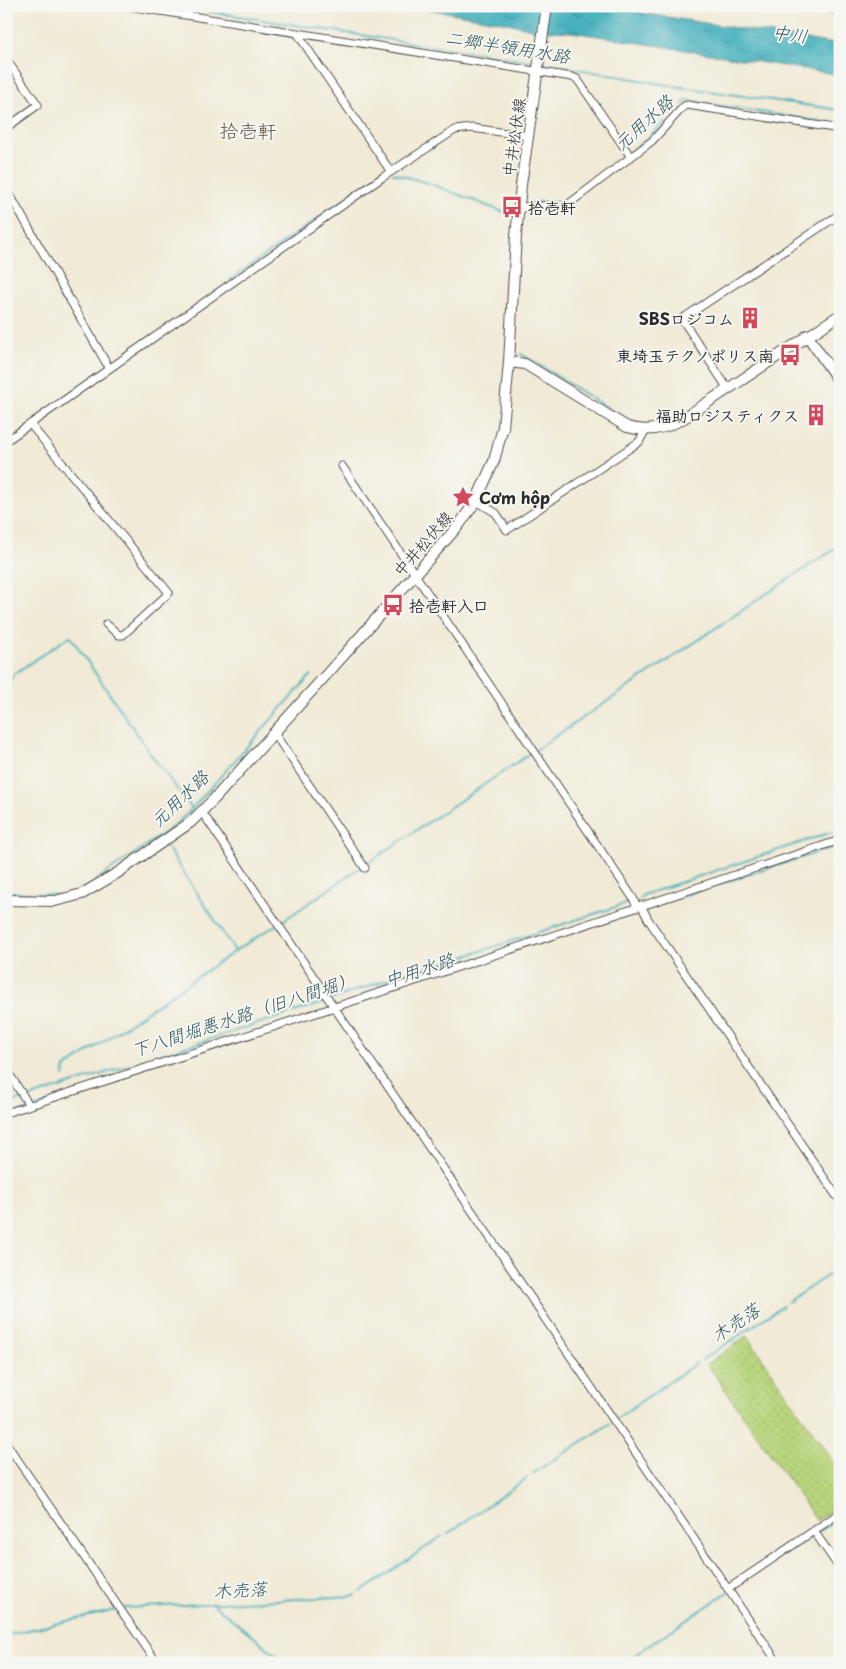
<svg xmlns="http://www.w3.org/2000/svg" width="846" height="1669" viewBox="0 0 846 1669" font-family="'Playpen Sans','Klee One',sans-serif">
<defs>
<pattern id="green-dots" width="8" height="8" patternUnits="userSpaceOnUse" patternTransform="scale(1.25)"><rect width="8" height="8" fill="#b7d47b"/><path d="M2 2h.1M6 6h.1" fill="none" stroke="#9eb66a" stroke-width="1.8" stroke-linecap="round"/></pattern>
<pattern id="water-ripples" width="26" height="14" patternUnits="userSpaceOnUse" patternTransform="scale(1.25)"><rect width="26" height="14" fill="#3fafbb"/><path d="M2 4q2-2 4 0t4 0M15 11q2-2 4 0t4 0" fill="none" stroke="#358f98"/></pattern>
</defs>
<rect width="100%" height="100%" fill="#f6f6f2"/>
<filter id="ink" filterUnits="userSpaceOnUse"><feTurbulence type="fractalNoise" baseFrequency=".02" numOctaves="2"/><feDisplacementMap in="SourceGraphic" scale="10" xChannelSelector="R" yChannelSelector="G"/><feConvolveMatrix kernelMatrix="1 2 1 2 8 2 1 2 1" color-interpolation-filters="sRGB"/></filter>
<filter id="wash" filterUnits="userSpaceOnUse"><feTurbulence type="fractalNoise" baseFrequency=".0096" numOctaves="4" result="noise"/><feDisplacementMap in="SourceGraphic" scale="20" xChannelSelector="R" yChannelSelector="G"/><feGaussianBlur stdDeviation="1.12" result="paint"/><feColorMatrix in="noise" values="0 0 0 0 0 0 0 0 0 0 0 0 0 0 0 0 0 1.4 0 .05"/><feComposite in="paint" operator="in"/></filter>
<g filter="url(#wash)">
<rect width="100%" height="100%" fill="#f1ead6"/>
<!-- green -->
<path fill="url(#green-dots)" stroke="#718053" d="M 747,1336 L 840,1472 L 840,1504 L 817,1521 L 707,1364 Z"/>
<!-- water -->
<path fill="url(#water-ripples)" stroke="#356d73" d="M 410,6 L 599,6 L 829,43 L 840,41 L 840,75 L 572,32 L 535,30 L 508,23 Z"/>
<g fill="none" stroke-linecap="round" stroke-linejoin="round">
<!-- stream -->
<path stroke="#3fafbb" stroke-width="2" d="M 172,6 L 536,62
M 786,6 L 840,15
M 543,63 L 673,86 L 840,110
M 683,104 L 686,100 L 840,125
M 393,173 L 431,184 L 511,215
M 380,175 L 386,171 L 388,171
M 534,202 L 564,202 L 650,137 L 665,121
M 230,280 L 374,179
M 521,354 L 625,419 L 637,424 L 650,425
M 6,685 L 14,674 L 70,636 L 152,756 L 191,807
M 839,830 L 840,830
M 165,844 L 235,951
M 365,865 L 793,576 L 835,549
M 95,881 L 174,826 L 188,813 L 311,675
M 6,892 L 59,895
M 640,899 L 643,895 L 832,832
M 654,905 L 840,845
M 280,923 L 361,867
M 332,999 L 398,976 L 435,966 L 631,902
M 64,1076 L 65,1068 L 235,951 L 276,925
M 28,1098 L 328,1001
M 6,1104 L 23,1099
M 15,1114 L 82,1092
M 788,1302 L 840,1267
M 702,1360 L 783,1306
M 617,1418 L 697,1363
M 532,1474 L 611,1423
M 447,1534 L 527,1478
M 788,1552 L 838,1519
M 361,1592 L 442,1536
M 212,1603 L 286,1663
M 124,1608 L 354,1596 L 356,1595
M 6,1635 L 116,1610
M 623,1663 L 728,1592"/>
</g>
</g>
<g filter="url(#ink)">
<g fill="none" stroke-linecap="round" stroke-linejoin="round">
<!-- street casing -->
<g stroke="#494845" stroke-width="9">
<path id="street" d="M 129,6 L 572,77 L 577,79 L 631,157
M 297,33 L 391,172
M 6,59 L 38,105 L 6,128
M 6,188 L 109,368
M 519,208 L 532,206 L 566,206 L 652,141 L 684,106 L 687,105 L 840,129
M 728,389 L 682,319 L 840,214
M 30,424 L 169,593 L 123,635 L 119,635 L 106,624
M 6,441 L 383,177 L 455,130 L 472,128 L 528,136
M 342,466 L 633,898 L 637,907
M 476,501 L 496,513 L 507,530 L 639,442 L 645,431
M 274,733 L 365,868
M 202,812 L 778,1663
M 641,905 L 648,919 L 840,1201
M 6,1069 L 29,1105
M 6,1113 L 437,974 L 840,840
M 6,1443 L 157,1663
M 814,1531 L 840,1569
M 728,1589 L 840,1513"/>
</g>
<!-- secondary casing -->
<g stroke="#494845" stroke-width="12">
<path id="secondary" d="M 807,335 L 840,383
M 509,362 L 525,364 L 627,427 C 648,433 666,429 684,418 L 840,315
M 6,900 L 55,901 L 82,894 L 119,872 L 191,822 L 216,797 L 344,655 L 459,525 L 476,501 L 494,461 L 503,427 L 509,362 L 516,236 L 521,185 L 547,6"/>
</g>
<!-- street -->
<use href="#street" stroke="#fff" stroke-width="7"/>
<!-- secondary -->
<use href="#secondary" stroke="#fff" stroke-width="10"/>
</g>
</g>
<!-- icons -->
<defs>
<g id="bus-bare" transform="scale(1.725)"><path d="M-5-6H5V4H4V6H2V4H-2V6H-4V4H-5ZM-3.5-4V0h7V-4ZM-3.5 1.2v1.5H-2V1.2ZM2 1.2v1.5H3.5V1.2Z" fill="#d1495b" stroke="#f6f6f2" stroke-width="2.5" paint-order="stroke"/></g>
<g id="building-bare" transform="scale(1.725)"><path d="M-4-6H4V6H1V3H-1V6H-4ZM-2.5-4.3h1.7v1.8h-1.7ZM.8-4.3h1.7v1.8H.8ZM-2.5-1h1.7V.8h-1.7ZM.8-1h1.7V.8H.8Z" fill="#d1495b" stroke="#f6f6f2" stroke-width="2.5" paint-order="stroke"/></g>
<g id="sight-bare" transform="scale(1.725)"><path d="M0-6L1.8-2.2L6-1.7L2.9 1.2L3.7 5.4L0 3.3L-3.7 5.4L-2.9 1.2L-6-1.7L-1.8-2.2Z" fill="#d1495b" stroke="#f6f6f2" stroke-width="2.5" paint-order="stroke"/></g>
</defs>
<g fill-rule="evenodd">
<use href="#bus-bare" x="512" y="207"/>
<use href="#building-bare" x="750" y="318"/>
<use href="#bus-bare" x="790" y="355"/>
<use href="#building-bare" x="816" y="415"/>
<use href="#sight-bare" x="463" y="497"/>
<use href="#bus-bare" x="393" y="605"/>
</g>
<g text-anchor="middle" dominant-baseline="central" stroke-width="4" stroke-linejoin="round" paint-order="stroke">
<!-- street labels -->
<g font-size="16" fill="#2b2b2b" stroke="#f6f6f2">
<text transform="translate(513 137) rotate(-82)">中井松伏線</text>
<text transform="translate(422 543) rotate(-49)">中井松伏線</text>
</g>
<!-- poi labels -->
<g font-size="16" font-weight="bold" fill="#2b2b2b" stroke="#f6f6f2" text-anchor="start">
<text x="528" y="207">拾壱軒</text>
<text x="734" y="318" text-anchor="end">SBSロジコム</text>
<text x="774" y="355" text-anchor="end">東埼玉テクノポリス南</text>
<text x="799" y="415" text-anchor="end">福助ロジスティクス</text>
<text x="479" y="497">Cơm hộp</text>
<text x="409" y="605">拾壱軒入口</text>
</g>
<!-- water labels -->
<g font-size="18" font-style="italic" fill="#32595d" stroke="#f6f6f2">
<text transform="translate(790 33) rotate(8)">中川</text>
<text transform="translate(508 46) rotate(9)">二郷半領用水路</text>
<text transform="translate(643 122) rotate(-42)">元用水路</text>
<text transform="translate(179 798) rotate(-44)">元用水路</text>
<text transform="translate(419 969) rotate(-18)">中用水路</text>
<text transform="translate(243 1014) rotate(-18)">下八間堀悪水路（旧八間堀）</text>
<text transform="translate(735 1322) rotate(-34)">木売落</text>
<text transform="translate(240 1589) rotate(-3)">木売落</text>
</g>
<!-- quarter labels -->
<g font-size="19" fill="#685342" stroke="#f6f6f2">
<text x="248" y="130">拾壱軒</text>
</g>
</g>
<!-- margin -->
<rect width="846" height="1669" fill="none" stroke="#f6f6f2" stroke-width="25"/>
</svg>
